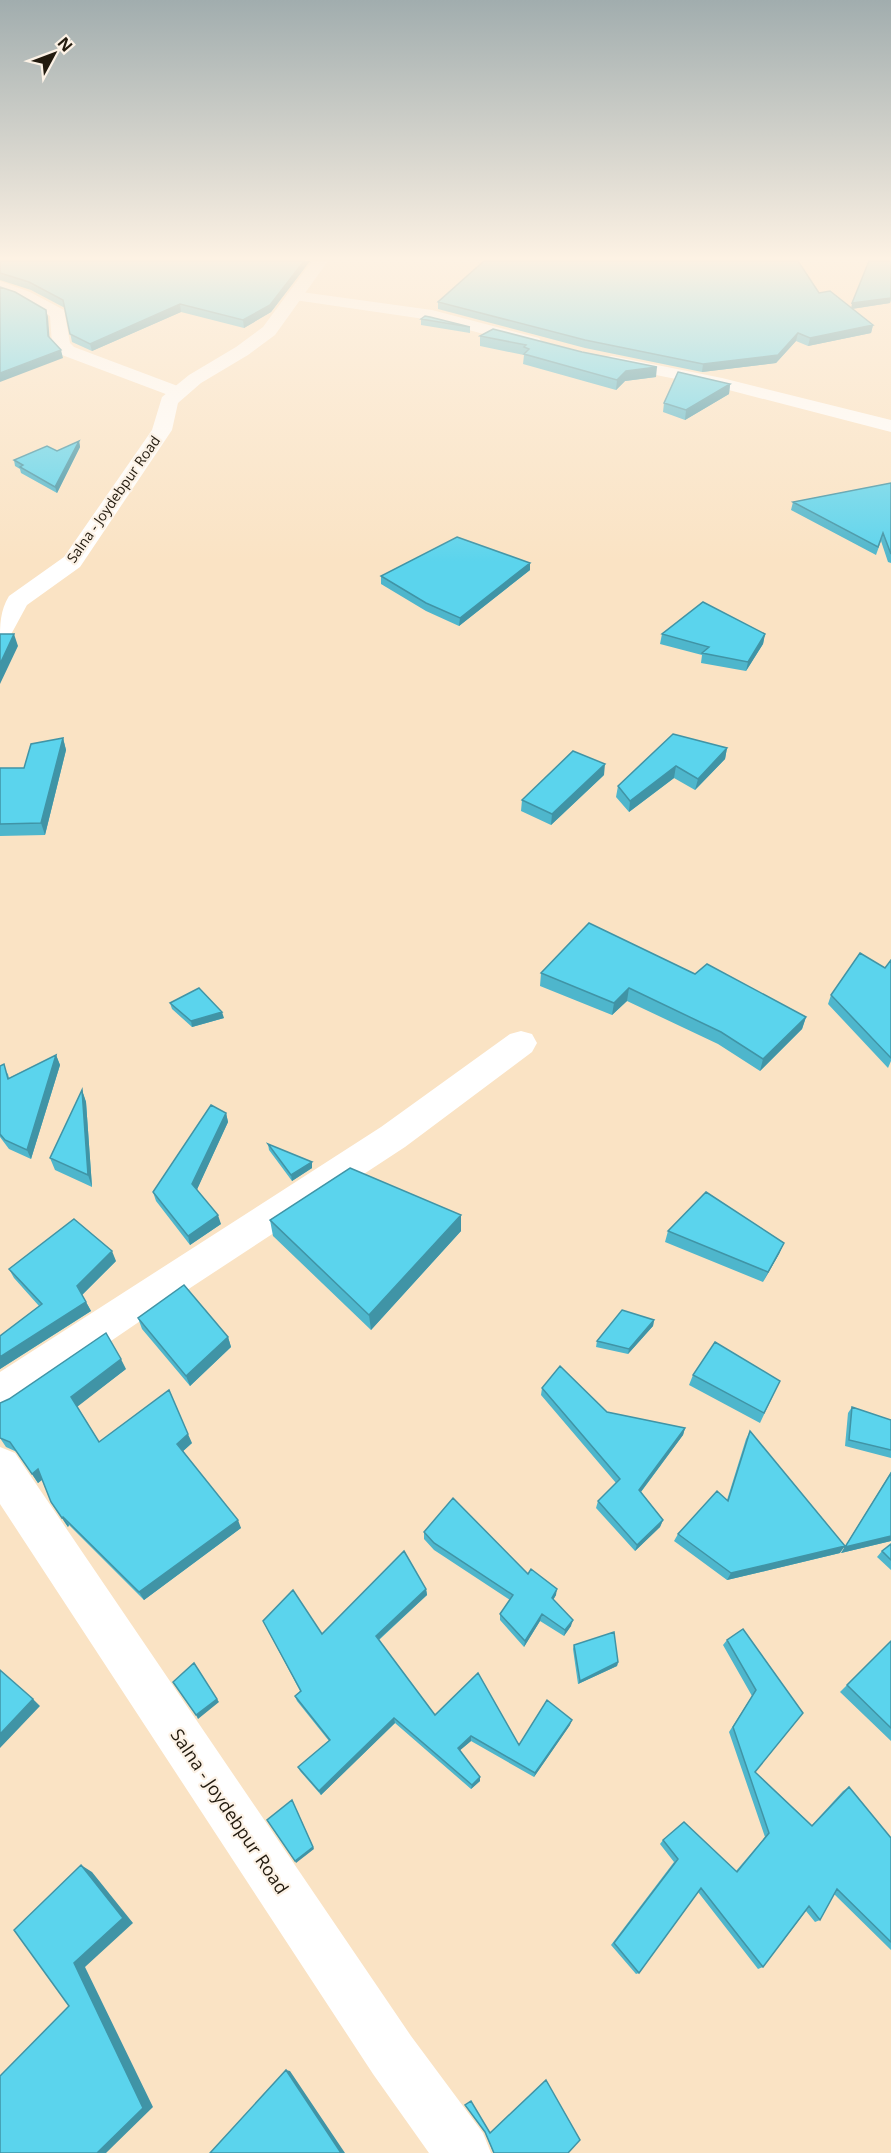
<svg xmlns="http://www.w3.org/2000/svg" width="891" height="2153" viewBox="0 0 891 2153" font-family="'Open Sans',sans-serif">
<rect width="100%" height="100%" fill="#fae3c4"/>
<g fill="none" stroke-linecap="round" stroke-linejoin="round">
<!-- minor -->
<path fill="#fff" fill-rule="evenodd" d="M 0,281 L 30,292 L 64,310 L 70,343 L 74,347 L 183,388 L 186,392 L 183,396 L 171,396 L 62,355 L 52,344 L 50,316 L 18,298 L 0,292 Z
M 294,291 L 432,310 L 539,338 L 542,342 L 539,346 L 533,347 L 431,320 L 288,299 L 286,296 L 288,293 Z
M 612,356 L 722,378 L 891,420 L 891,432 L 721,388 L 606,365 L 603,361 L 606,357 Z
M 521,1031 L 532,1034 L 537,1043 L 532,1052 L 405,1147 L 152,1313 L 14,1407 L 0,1413 L 0,1372 L 381,1127 L 510,1034 Z"/>
<!-- secondary -->
<path fill="#fff" fill-rule="evenodd" d="M 312,261 L 328,261 L 275,335 L 248,355 L 201,383 L 178,403 L 172,430 L 80,567 L 27,605 L 8,640 L 0,642 C 0,624 0,611 9,596 L 64,557 L 152,430 L 162,397 L 189,375 L 236,347 L 263,327 Z
M 0,1447 L 15,1453 L 411,2036 L 483,2133 L 491,2153 L 429,2153 L 373,2074 L 0,1504 Z"/>
</g>
<!-- wall -->
<path fill="#4eb6cc" d="M 0,261 L 310,261 L 271,312 L 244,328 L 181,312 L 92,351 L 72,342 L 65,308 L 31,290 L 0,280 Z
M 891,261 L 891,300 L 890,303 L 852,309 L 873,325 L 871,333 L 808,346 L 796,341 L 776,363 L 702,372 L 585,348 L 438,309 L 438,302 L 819,293 L 851,308 Z
M 421,319 L 470,327 L 470,333 L 421,325 Z
M 493,329 L 656,377 L 625,381 L 616,390 L 523,364 L 524,355 L 480,346 L 480,336 Z
M 730,384 L 729,394 L 685,420 L 663,412 L 664,403 Z
M 79,441 L 80,447 L 57,493 L 21,473 L 20,469 L 15,466 L 14,460 L 57,451 Z
M 891,483 L 891,563 L 888,562 L 881,541 L 876,555 L 791,510 L 793,502 Z
M 530,570 L 459,626 L 426,611 L 381,584 L 381,576 Z
M 662,634 L 765,634 L 763,644 L 746,671 L 701,663 L 702,655 L 660,644 Z
M 63,738 L 66,750 L 45,835 L 0,836 L 0,768 L 24,768 Z
M 727,748 L 725,759 L 695,790 L 674,778 L 629,812 L 616,797 L 618,786 Z
M 604,775 L 551,825 L 521,811 L 522,800 Z
M 891,960 L 891,1061 L 888,1068 L 828,1004 L 831,995 L 885,968 Z
M 541,973 L 695,974 L 806,1017 L 802,1029 L 760,1071 L 718,1044 L 627,1001 L 612,1015 L 540,986 Z
M 170,1003 L 224,1018 L 192,1027 L 172,1009 Z
M 56,1055 L 60,1065 L 31,1159 L 9,1149 L 0,1137 L 0,1066 L 8,1074 L 9,1078 Z
M 82,1090 L 86,1102 L 92,1187 L 55,1170 L 50,1158 Z
M 226,1113 L 228,1122 L 197,1189 L 221,1224 L 190,1245 L 156,1201 L 153,1192 Z
M 268,1144 L 312,1168 L 292,1181 L 269,1150 Z
M 270,1220 L 461,1231 L 371,1330 L 273,1236 Z
M 668,1231 L 784,1243 L 779,1254 L 763,1282 L 665,1242 Z
M 116,1261 L 82,1295 L 91,1311 L 0,1369 L 0,1336 L 39,1306 L 14,1278 L 9,1269 Z
M 138,1318 L 228,1337 L 231,1347 L 190,1386 L 142,1329 Z
M 654,1320 L 653,1326 L 628,1354 L 596,1347 L 597,1341 Z
M 126,1369 L 77,1406 L 99,1442 L 192,1443 L 183,1451 L 241,1528 L 144,1600 L 69,1525 L 68,1527 L 51,1502 L 42,1480 L 38,1483 L 17,1452 L 6,1447 L 0,1438 L 0,1403 Z
M 693,1375 L 780,1381 L 760,1423 L 689,1385 Z
M 542,1388 L 607,1412 L 685,1428 L 683,1435 L 641,1492 L 663,1520 L 660,1527 L 635,1551 L 596,1508 L 598,1501 L 616,1483 L 541,1395 Z
M 852,1407 L 891,1420 L 891,1458 L 845,1446 L 848,1413 Z
M 750,1431 L 840,1553 L 727,1580 L 674,1541 L 678,1534 L 727,1500 L 746,1439 Z
M 891,1472 L 891,1541 L 841,1553 Z
M 424,1532 L 528,1574 L 556,1595 L 553,1600 L 571,1626 L 564,1636 L 540,1621 L 524,1647 L 500,1620 L 500,1614 L 510,1600 L 434,1550 L 424,1539 Z
M 891,1544 L 891,1570 L 877,1557 L 882,1551 Z
M 426,1589 L 427,1595 L 379,1640 L 435,1715 L 519,1745 L 570,1725 L 534,1777 L 471,1741 L 460,1750 L 480,1781 L 471,1789 L 395,1723 L 321,1795 L 300,1771 L 298,1767 L 329,1741 L 297,1701 L 295,1696 L 300,1691 L 263,1621 L 322,1634 Z
M 727,1640 L 803,1713 L 755,1772 L 812,1825 L 843,1791 L 849,1787 L 891,1838 L 891,1950 L 834,1894 L 820,1920 L 815,1922 L 806,1911 L 763,1967 L 758,1969 L 698,1892 L 639,1973 L 636,1974 L 611,1945 L 674,1862 L 660,1844 L 663,1840 L 736,1871 L 765,1837 L 729,1732 L 752,1696 L 723,1645 Z
M 891,1641 L 891,1741 L 840,1692 Z
M 574,1645 L 618,1662 L 617,1666 L 578,1684 L 573,1649 Z
M 546,2080 L 568,2153 L 493,2153 L 493,2152 L 485,2132 L 490,2133 Z"/>
<!-- shaded-wall -->
<path fill="#4094a6" d="M 304,261 L 310,261 L 271,312 L 244,328 L 243,320 Z
M 891,298 L 890,303 L 851,309 L 852,303 Z
M 180,304 L 181,312 L 92,351 L 90,344 Z
M 46,310 L 48,317 L 50,344 L 48,336 Z
M 873,325 L 871,333 L 808,346 L 810,338 Z
M 798,333 L 796,341 L 776,363 L 702,372 L 703,364 Z
M 61,350 L 63,358 L 0,382 L 0,373 Z
M 657,367 L 656,377 L 625,381 L 616,390 L 617,380 L 626,371 Z
M 730,384 L 729,394 L 685,420 L 686,410 Z
M 79,441 L 80,447 L 57,493 L 55,487 Z
M 530,563 L 530,570 L 459,626 L 460,618 Z
M 14,634 L 18,646 L 0,684 L 0,664 Z
M 765,634 L 763,644 L 746,671 L 748,662 Z
M 63,738 L 66,750 L 45,835 L 41,823 Z
M 727,748 L 725,759 L 695,790 L 698,779 Z
M 605,764 L 604,775 L 551,825 L 552,814 Z
M 676,766 L 674,778 L 629,812 L 630,801 Z
M 629,988 L 627,1001 L 612,1015 L 614,1003 Z
M 222,1012 L 224,1018 L 192,1027 L 191,1021 Z
M 806,1017 L 802,1029 L 760,1071 L 763,1059 Z
M 56,1055 L 60,1065 L 31,1159 L 27,1150 Z
M 82,1090 L 86,1102 L 92,1187 L 88,1175 Z
M 226,1113 L 228,1122 L 195,1194 L 192,1184 Z
M 312,1162 L 312,1168 L 292,1181 L 291,1175 Z
M 218,1215 L 221,1224 L 190,1245 L 188,1236 Z
M 461,1215 L 461,1231 L 371,1330 L 369,1315 Z
M 784,1243 L 779,1254 L 763,1282 L 768,1272 Z
M 112,1251 L 116,1261 L 81,1296 L 77,1286 Z
M 86,1302 L 91,1311 L 0,1369 L 0,1357 Z
M 654,1320 L 653,1326 L 628,1354 L 629,1349 Z
M 228,1337 L 231,1347 L 190,1386 L 186,1376 Z
M 121,1359 L 126,1369 L 77,1407 L 71,1397 Z
M 685,1428 L 683,1435 L 637,1497 L 639,1490 Z
M 188,1434 L 192,1443 L 181,1453 L 177,1444 Z
M 38,1469 L 44,1478 L 38,1483 L 32,1474 Z
M 63,1517 L 69,1525 L 68,1527 L 62,1518 Z
M 238,1520 L 241,1528 L 144,1600 L 139,1592 Z
M 663,1520 L 660,1527 L 635,1551 L 637,1545 Z
M 891,1536 L 891,1541 L 841,1553 L 845,1547 Z
M 845,1546 L 840,1553 L 727,1580 L 731,1573 Z
M 426,1589 L 427,1595 L 377,1641 L 376,1636 Z
M 557,1589 L 556,1595 L 550,1605 L 552,1598 Z
M 542,1614 L 540,1621 L 524,1647 L 525,1641 Z
M 573,1620 L 571,1626 L 564,1636 L 565,1630 Z
M 618,1662 L 617,1666 L 578,1684 L 580,1681 Z
M 33,1699 L 40,1706 L 0,1748 L 0,1734 Z
M 217,1699 L 219,1702 L 198,1719 L 196,1715 Z
M 394,1718 L 395,1723 L 321,1795 L 319,1791 Z
M 572,1720 L 570,1725 L 534,1777 L 535,1773 Z
M 471,1736 L 471,1741 L 458,1752 L 458,1748 Z
M 480,1777 L 480,1781 L 471,1789 L 472,1785 Z
M 292,1800 L 314,1849 L 296,1863 L 295,1861 Z
M 81,1865 L 92,1872 L 133,1923 L 85,1967 L 153,2107 L 106,2153 L 97,2153 L 74,1963 Z
M 286,2070 L 290,2071 L 345,2153 L 341,2153 Z"/>
<!-- building -->
<path fill="#5bd4ed" stroke="#4094a6" stroke-width="1.5" d="M 0,261 L 304,261 L 270,305 L 243,320 L 180,304 L 90,344 L 70,334 L 63,300 L 29,282 L 0,273 Z
M 484,261 L 798,261 L 819,293 L 830,291 L 873,325 L 810,338 L 798,333 L 778,355 L 703,364 L 585,340 L 438,302 Z
M 869,261 L 891,261 L 891,298 L 852,303 Z
M 0,287 L 15,292 L 46,310 L 48,336 L 61,350 L 0,373 Z
M 425,316 L 430,317 L 470,327 L 421,319 Z
M 493,329 L 582,352 L 657,367 L 626,371 L 617,380 L 524,354 L 529,349 L 524,347 L 526,345 L 480,336 Z
M 678,372 L 730,384 L 686,410 L 664,403 Z
M 79,441 L 55,487 L 20,467 L 23,465 L 14,460 L 47,446 L 57,451 Z
M 891,483 L 891,554 L 883,533 L 878,547 L 793,502 Z
M 457,537 L 530,563 L 460,618 L 426,603 L 381,576 Z
M 703,602 L 765,634 L 748,662 L 702,653 L 709,647 L 662,634 Z
M 0,634 L 14,634 L 0,664 Z
M 673,734 L 727,748 L 698,779 L 676,766 L 630,801 L 618,786 Z
M 63,738 L 41,823 L 0,824 L 0,768 L 24,768 L 31,744 Z
M 573,751 L 605,764 L 552,814 L 522,800 Z
M 589,923 L 695,974 L 707,964 L 806,1017 L 763,1059 L 721,1032 L 629,988 L 614,1003 L 541,973 Z
M 860,953 L 885,968 L 891,960 L 891,1058 L 831,995 Z
M 199,988 L 222,1012 L 191,1021 L 170,1003 Z
M 56,1055 L 27,1150 L 5,1140 L 0,1134 L 0,1066 L 4,1064 L 8,1079 Z
M 82,1090 L 88,1175 L 50,1158 Z
M 211,1105 L 226,1113 L 192,1184 L 218,1215 L 188,1236 L 153,1192 Z
M 268,1144 L 312,1162 L 291,1175 Z
M 350,1168 L 461,1215 L 369,1315 L 270,1220 Z
M 706,1192 L 784,1243 L 768,1272 L 668,1231 Z
M 74,1219 L 112,1251 L 77,1286 L 86,1302 L 0,1357 L 0,1336 L 42,1304 L 9,1269 Z
M 184,1285 L 228,1337 L 186,1376 L 138,1318 Z
M 622,1310 L 654,1320 L 629,1349 L 597,1341 Z
M 106,1333 L 121,1359 L 71,1397 L 99,1442 L 169,1390 L 188,1434 L 177,1444 L 238,1520 L 139,1592 L 63,1517 L 62,1518 L 51,1502 L 38,1469 L 32,1474 L 10,1442 L 0,1438 L 0,1403 L 9,1399 Z
M 715,1342 L 780,1381 L 764,1413 L 693,1375 Z
M 560,1366 L 607,1412 L 685,1428 L 639,1490 L 663,1520 L 637,1545 L 598,1501 L 620,1479 L 542,1388 Z
M 852,1407 L 891,1420 L 891,1450 L 849,1440 Z
M 750,1431 L 845,1546 L 731,1573 L 678,1534 L 717,1491 L 728,1501 Z
M 891,1473 L 891,1536 L 845,1547 Z
M 453,1498 L 528,1574 L 531,1569 L 557,1589 L 552,1598 L 573,1620 L 565,1630 L 542,1614 L 525,1641 L 500,1614 L 513,1595 L 434,1543 L 424,1532 Z
M 891,1544 L 891,1560 L 882,1551 Z
M 404,1551 L 426,1589 L 376,1636 L 435,1715 L 478,1673 L 519,1745 L 547,1700 L 572,1720 L 535,1773 L 471,1736 L 458,1748 L 480,1777 L 472,1785 L 394,1718 L 319,1791 L 298,1767 L 330,1740 L 295,1696 L 301,1691 L 263,1621 L 293,1590 L 322,1634 Z
M 743,1629 L 803,1713 L 755,1772 L 812,1826 L 849,1787 L 891,1838 L 891,1942 L 837,1889 L 820,1920 L 809,1906 L 763,1967 L 701,1888 L 639,1973 L 614,1943 L 678,1859 L 663,1840 L 684,1822 L 737,1872 L 769,1833 L 733,1727 L 756,1690 L 727,1640 Z
M 614,1632 L 618,1662 L 580,1681 L 574,1645 Z
M 891,1641 L 891,1728 L 847,1685 Z
M 194,1663 L 217,1699 L 196,1715 L 173,1682 Z
M 0,1670 L 33,1699 L 0,1734 Z
M 292,1800 L 313,1847 L 295,1861 L 267,1820 Z
M 81,1865 L 123,1918 L 74,1963 L 143,2108 L 97,2153 L 0,2153 L 0,2076 L 69,2006 L 14,1930 Z
M 286,2070 L 341,2153 L 210,2153 Z
M 546,2080 L 580,2140 L 568,2153 L 494,2153 L 485,2132 L 465,2105 L 471,2101 L 490,2133 Z"/>
<!-- sky -->
<linearGradient id="sky" x2="0" y2="1"><stop stop-color="#a1adae"/><stop offset="0.46" stop-color="#fdf2e4"/><stop offset="1" stop-color="#fdf2e4" stop-opacity="0"/></linearGradient>
<rect width="891" height="562" fill="url(#sky)"/>
<g text-anchor="middle" dominant-baseline="central" stroke-width="4.5" stroke-linejoin="round" paint-order="stroke">
<!-- far-street labels -->
<g font-size="14" fill="#221a0e" stroke="#fcf2e6">
<text transform="translate(113 499) rotate(-55)">Salna - Joydebpur Road</text>
</g>
<!-- near-street labels -->
<g font-size="18" fill="#221a0e" stroke="#fcf2e6">
<text transform="translate(230 1811) rotate(56)">Salna - Joydebpur Road</text>
</g>
</g>
<!-- north arrow -->
<g transform="translate(54 54) rotate(49)" stroke="#fcf2e6" stroke-width="4.5" paint-order="stroke">
<path d="M0-4.5L10 22L0 15L-10 22Z" fill="#221a0e"/>
<text y="-9" font-size="16" font-weight="bold" text-anchor="middle" fill="#221a0e">N</text>
</g>
</svg>
